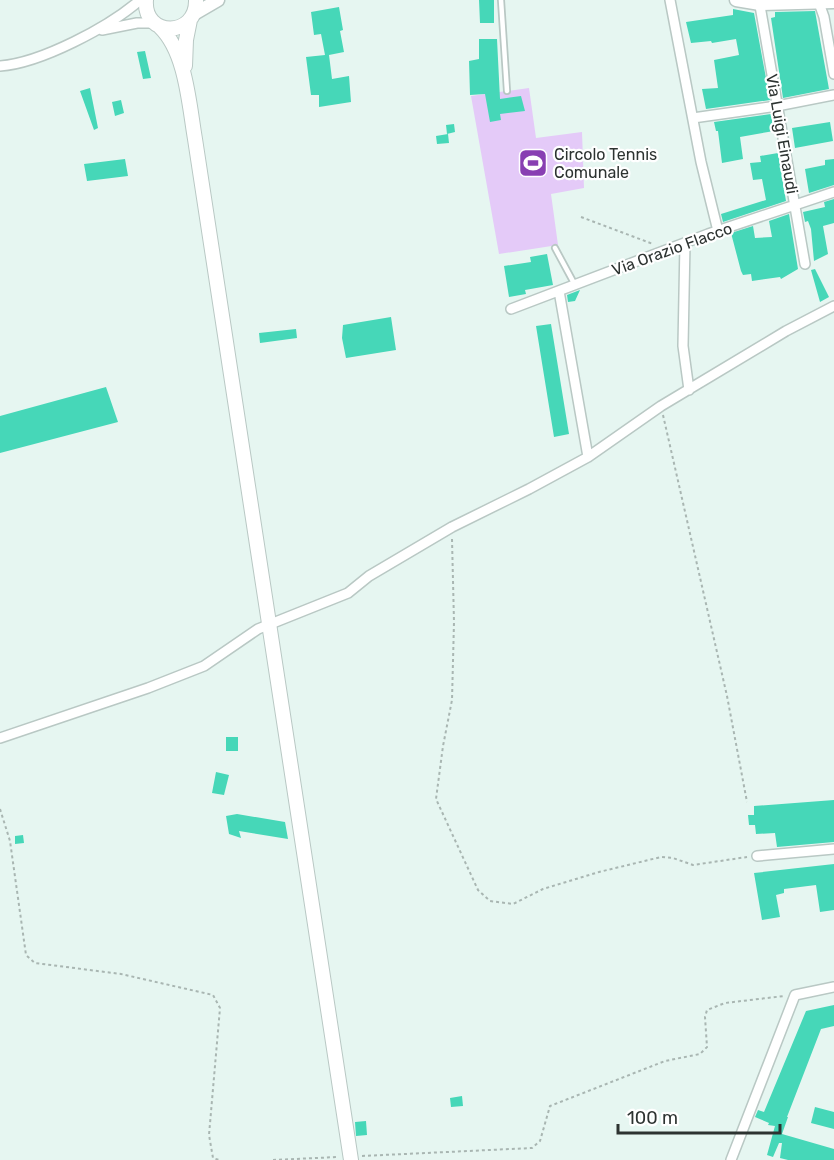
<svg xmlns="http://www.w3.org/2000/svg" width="834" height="1160" viewBox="0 0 834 1160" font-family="Rubik,sans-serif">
<rect width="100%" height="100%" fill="#e6f6f1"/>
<!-- green -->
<path fill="#e4caf8" d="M 529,88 L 536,138 L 582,132 L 584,188 L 551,194 L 558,245 L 499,254 L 471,96 Z"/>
<!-- building -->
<path fill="#46d7b8" d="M 479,0 L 494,0 L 494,23 L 480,23 Z
M 339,7 L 343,30 L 340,31 L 344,52 L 329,55 L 332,79 L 349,76 L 351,102 L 319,107 L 319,95 L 311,95 L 306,57 L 325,55 L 321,34 L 314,35 L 311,12 Z
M 733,9 L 754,13 L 770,100 L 706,109 L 702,89 L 718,88 L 714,60 L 739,55 L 736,39 L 712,43 L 711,41 L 691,43 L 686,22 L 733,15 Z
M 815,11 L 829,89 L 783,98 L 771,18 L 775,17 L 775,12 Z
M 479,39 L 497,39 L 500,99 L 521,96 L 525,111 L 500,114 L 501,120 L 490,122 L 485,94 L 470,95 L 469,61 L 479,59 Z
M 145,51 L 151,78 L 143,79 L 137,52 Z
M 90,88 L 98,128 L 94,130 L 80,91 Z
M 121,100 L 124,113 L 115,116 L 112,102 Z
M 771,114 L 774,131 L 740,137 L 743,159 L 722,163 L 718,131 L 716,131 L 714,122 Z
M 830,122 L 833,141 L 795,148 L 792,128 Z
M 454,124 L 455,132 L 447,134 L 446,125 Z
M 448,134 L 449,143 L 437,144 L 436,136 Z
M 778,153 L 786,201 L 723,222 L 721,214 L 766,200 L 762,179 L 753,180 L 750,163 L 761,162 L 760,156 Z
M 125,159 L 128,176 L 87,181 L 84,164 Z
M 834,159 L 834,185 L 809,193 L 805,169 L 825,165 L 825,160 Z
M 834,199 L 834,223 L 823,226 L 828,254 L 814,261 L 811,229 L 808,221 L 805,222 L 803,212 L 825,207 L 824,202 Z
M 789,214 L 798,269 L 781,279 L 780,277 L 752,281 L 751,274 L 743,275 L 741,271 L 731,233 L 753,226 L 755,238 L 772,237 L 769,221 Z
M 547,254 L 553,285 L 525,290 L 526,294 L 509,297 L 504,266 L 531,262 L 530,257 Z
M 815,269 L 829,297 L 820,302 L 811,270 Z
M 580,290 L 575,301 L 568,302 L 567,295 Z
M 391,317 L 396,350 L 346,358 L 342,338 L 343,325 Z
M 551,324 L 569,434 L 554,437 L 536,326 Z
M 296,329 L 297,338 L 260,343 L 259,333 Z
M 106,387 L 118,422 L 0,453 L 0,416 Z
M 226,737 L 238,737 L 238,751 L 226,751 Z
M 216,772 L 229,775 L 224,795 L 212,793 Z
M 834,800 L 834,842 L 777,847 L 775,833 L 756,834 L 755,825 L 749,825 L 748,815 L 754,815 L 754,806 Z
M 237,814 L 285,822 L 288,839 L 239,831 L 241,838 L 229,834 L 226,816 Z
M 23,835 L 24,843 L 15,844 L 15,836 Z
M 834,864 L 834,910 L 820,912 L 816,885 L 784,889 L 784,893 L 776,895 L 780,917 L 762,920 L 754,873 Z
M 834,1005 L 834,1026 L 821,1029 L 787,1117 L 788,1117 L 782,1134 L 834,1149 L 834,1160 L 788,1160 L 780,1158 L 782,1143 L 779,1143 L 773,1157 L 767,1155 L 775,1126 L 768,1125 L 769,1123 L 755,1117 L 758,1110 L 764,1112 L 806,1011 Z
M 462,1096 L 463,1106 L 451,1107 L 450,1098 Z
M 815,1107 L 834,1112 L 834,1129 L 811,1123 Z
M 366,1121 L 367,1135 L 356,1136 L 355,1122 Z"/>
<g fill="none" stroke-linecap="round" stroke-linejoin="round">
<!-- service casing -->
<g stroke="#b9c8c4" stroke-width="8">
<path id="service" d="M 501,0 L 507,91
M 555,248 L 575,285"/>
</g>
<!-- minor casing -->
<g stroke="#b9c8c4" stroke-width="12">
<path id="minor" d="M 670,0 L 701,162 L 718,231
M 759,0 L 805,264
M 818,0 L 824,17 L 834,74
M 102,30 L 137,23 L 155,23
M 0,66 C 41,63 109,27 140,0
M 693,118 L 777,106 L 834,95
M 685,243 L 683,346 L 689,390
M 559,291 L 588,457
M 511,309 L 708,234 L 834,192
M 0,738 L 148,688 L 204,666 L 258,629 L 348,593 L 369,576 L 452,527 L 529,489 L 588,457 L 661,406 L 786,331 L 834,306
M 757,856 L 834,849
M 731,1160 L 795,995 L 834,987"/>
</g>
<!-- tertiary casing -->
<g stroke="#b9c8c4" stroke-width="15">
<path id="tertiary" d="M 736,0 L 760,4 L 834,2
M 194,14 L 218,0"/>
</g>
<!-- secondary casing -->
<g stroke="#b9c8c4" stroke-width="16">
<path id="secondary" d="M 146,0 C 143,38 197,38 196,0
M 160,27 C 186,52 189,104 195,139 L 351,1160
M 185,66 L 186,40 L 190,20"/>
</g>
<!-- path -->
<path stroke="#a9b6b2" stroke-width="2" stroke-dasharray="3 3" stroke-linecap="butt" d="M 581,217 L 653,244
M 663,415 L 727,696 L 747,802
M 452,539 L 454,622 L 452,700 L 443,746 L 436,799 L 478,890 L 490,901 L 513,904 L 543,889 L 599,872 L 661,857 L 673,858 L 693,865 L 747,857
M 0,809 L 10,841 L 26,955 L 35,963 L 121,974 L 213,995 L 220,1008 L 209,1135 L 213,1158 L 219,1160
M 362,1156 L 532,1148 L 540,1141 L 550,1106 L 665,1061 L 700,1054 L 707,1047 L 705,1017 L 707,1010 L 725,1003 L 784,996
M 273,1160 L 338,1157"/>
<!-- service -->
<use href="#service" stroke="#fff" stroke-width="4.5"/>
<!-- minor -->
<use href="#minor" stroke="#fff" stroke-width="9"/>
<!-- tertiary -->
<use href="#tertiary" stroke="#fff" stroke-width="12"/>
<!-- secondary -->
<use href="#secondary" stroke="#fff" stroke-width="14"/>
</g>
<!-- icons -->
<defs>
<g id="stadium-square" transform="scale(1.5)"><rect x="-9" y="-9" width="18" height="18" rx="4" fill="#883fb2" stroke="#fff"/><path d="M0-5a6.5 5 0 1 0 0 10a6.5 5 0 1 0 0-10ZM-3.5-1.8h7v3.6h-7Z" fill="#fff"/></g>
</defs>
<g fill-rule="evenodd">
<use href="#stadium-square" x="533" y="163"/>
</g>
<g text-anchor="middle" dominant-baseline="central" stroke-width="4.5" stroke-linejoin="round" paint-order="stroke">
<!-- street labels -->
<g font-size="16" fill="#2d3331" stroke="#fff">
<text transform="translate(782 134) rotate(80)">Via Luigi Einaudi</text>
<text transform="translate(672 249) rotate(-20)">Via Orazio Flacco</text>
</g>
<!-- poi labels -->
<g font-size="16" fill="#2d3331" stroke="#fff" text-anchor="start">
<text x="554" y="154">Circolo Tennis<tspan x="554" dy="18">Comunale</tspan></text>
</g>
</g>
<!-- scale -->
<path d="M618 1124v9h162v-9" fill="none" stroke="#2d3331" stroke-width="3"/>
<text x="627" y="1124" font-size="18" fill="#2d3331" stroke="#ffffff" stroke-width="4.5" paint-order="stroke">100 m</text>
</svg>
